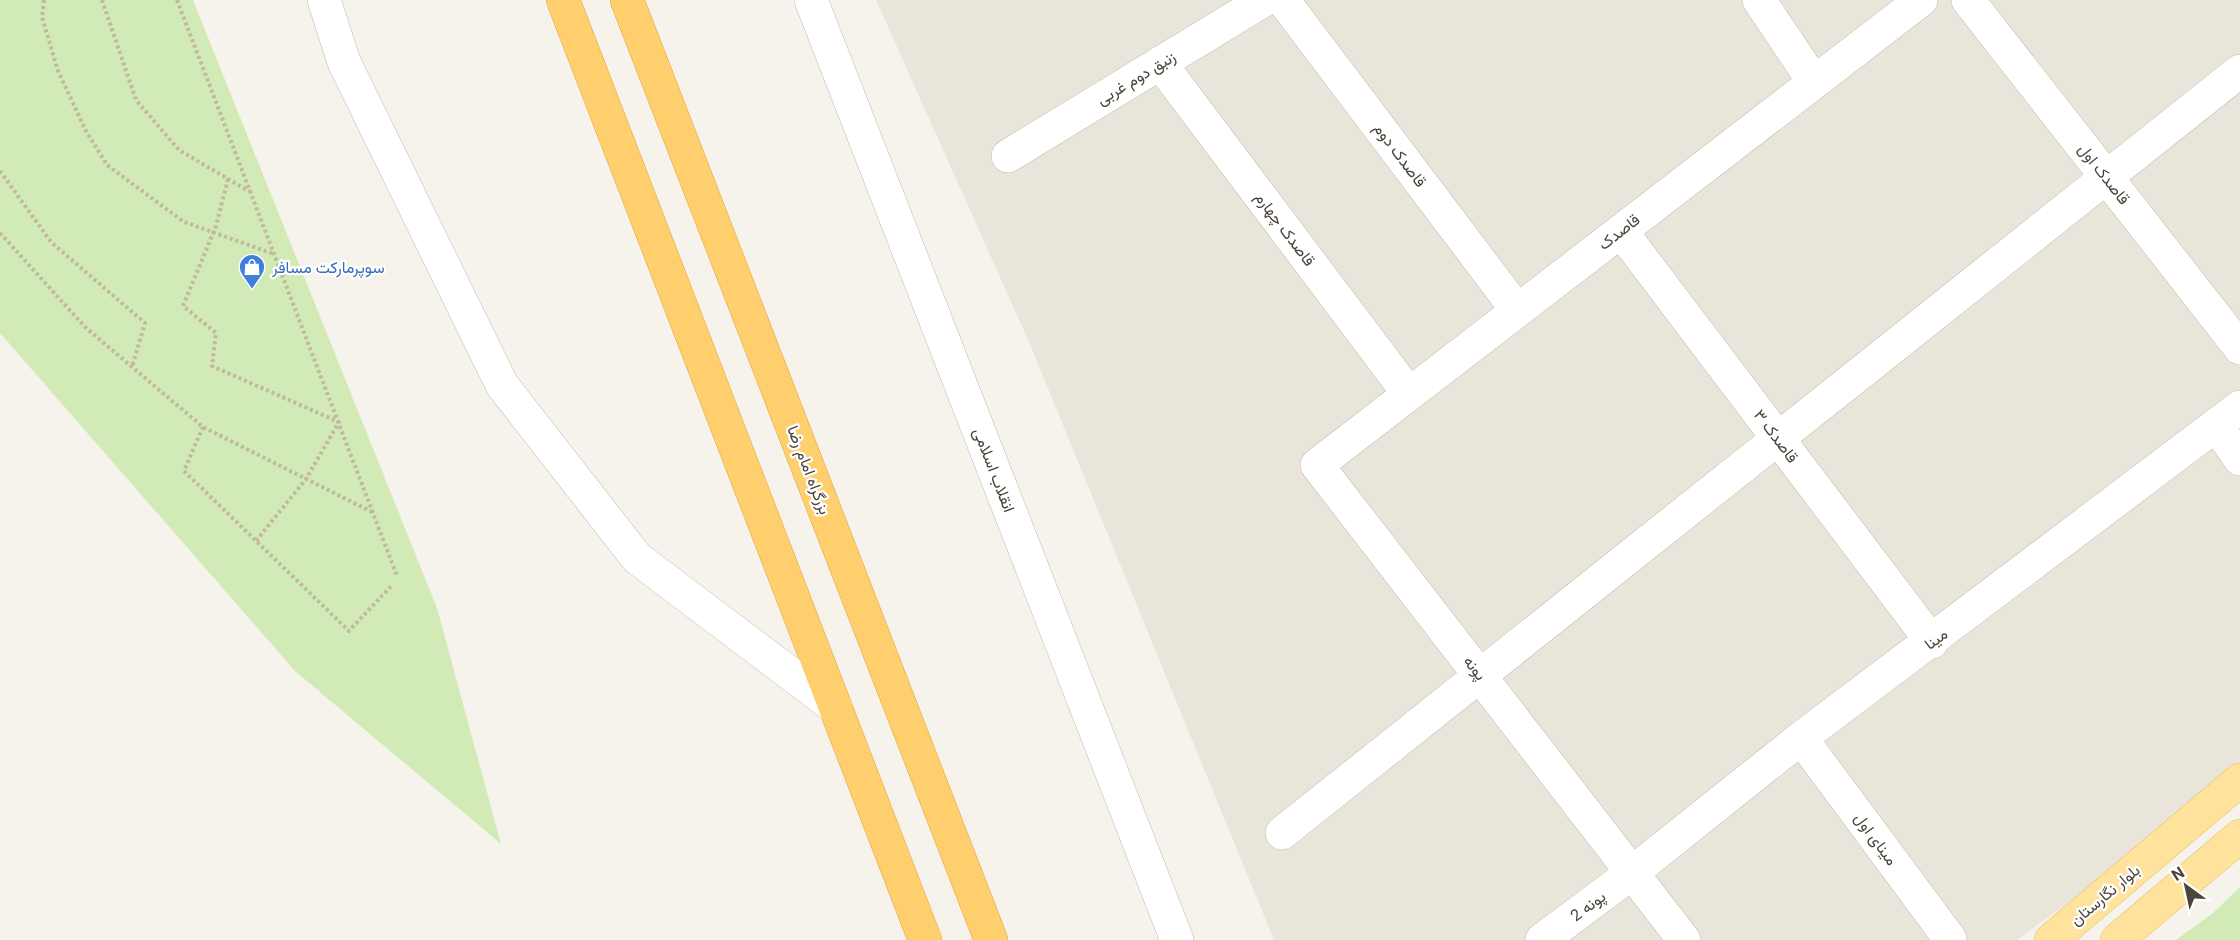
<svg xmlns="http://www.w3.org/2000/svg" width="2240" height="940" viewBox="0 0 2240 940" font-family="Roboto,Vazirmatn,sans-serif">
<rect width="100%" height="100%" fill="#f6f3ec"/>
<!-- residential -->
<path fill="#eae5da" d="M 876,0 L 2240,0 L 2240,764 L 2175,825 L 2017,940 L 1274,940 L 1029,342 Z"/>
<!-- green -->
<path fill="#d2eab5" d="M 0,0 L 193,0 L 437,608 L 501,844 L 295,671 L 0,333 Z
M 2240,887 L 2240,940 L 2176,940 L 2213,913 Z"/>
<g fill="none" stroke-linecap="round" stroke-linejoin="round">
<!-- minor casing -->
<g stroke="#c2bbae" stroke-width="34">
<path id="minor" d="M 324,0 L 344,62 L 502,385 L 637,558 L 836,708
M 811,0 L 1177,940
M 1283,0 L 1517,310
M 1759,0 L 1814,82
M 1968,0 L 2240,348
M 1160,63 L 1409,394
M 1008,156 L 1264,0
M 1621,231 L 1932,642
M 2217,426 L 2240,459
M 1801,738 L 1950,939
M 1282,833 L 2240,71
M 1542,940 L 1633,872 L 1801,738 L 2240,407
M 1684,940 L 1317,465 L 1921,0"/>
</g>
<!-- major casing -->
<g stroke="#e6c16a" stroke-width="34">
<path id="major" d="M 2051,940 L 2240,780
M 2117,940 L 2240,836"/>
</g>
<!-- highway casing -->
<g stroke="#e0a43c" stroke-width="34">
<path id="highway" d="M 563,0 L 925,940
M 627,0 L 991,940"/>
</g>
<!-- path -->
<path stroke="#c4b79f" stroke-width="4" stroke-dasharray="3 3" stroke-linecap="butt" d="M 44,0 L 42,17 L 58,71 L 86,131 L 107,165 L 184,222 L 274,254
M 102,0 L 136,100 L 179,150 L 252,193
M 177,0 L 397,576
M 0,171 L 51,242 L 145,323 L 132,367
M 228,179 L 216,226 L 183,306 L 216,333 L 212,366 L 339,422 L 306,479 L 256,541
M 0,233 L 86,328 L 203,427 L 372,512
M 203,427 L 184,471 L 349,631 L 393,584"/>
<!-- minor -->
<use href="#minor" stroke="#fff" stroke-width="33"/>
<!-- major -->
<use href="#major" stroke="#ffe39c" stroke-width="33"/>
<!-- highway -->
<use href="#highway" stroke="#ffcf6e" stroke-width="33"/>
</g>
<!-- icons -->
<defs>
<g id="shop-pin" transform="scale(1.35)"><path d="M0 17L-7.5 6A9.5 9.5 0 1 1 7.5 6Z" fill="#3f7fe0" stroke="#fff"/><path d="M-5-2.5h2.3a2.7 3.5 0 0 1 5.4 0H5L5.5 6h-11ZM-1.5-2.5h3a1.5 2.3 0 0 0-3 0Z" fill="#fff"/></g>
</defs>
<g fill-rule="evenodd">
<use href="#shop-pin" x="252" y="267"/>
</g>
<g text-anchor="middle" dominant-baseline="central" stroke-width="4.5" stroke-linejoin="round" paint-order="stroke">
<!-- street labels -->
<g font-size="16" fill="#4b4439" stroke="#fff">
<text transform="translate(1136 78) rotate(-31)">زنبق دوم غربی</text>
<text transform="translate(1400 155) rotate(53)">قاصدک دوم</text>
<text transform="translate(2104 174) rotate(52)">قاصدک اول</text>
<text transform="translate(1285 229) rotate(53)">قاصدک چهارم</text>
<text transform="translate(1619 232) rotate(-38)">قاصدک</text>
<text transform="translate(1776 436) rotate(53)">قاصدک ۳</text>
<text transform="translate(809 470) rotate(69)">بزرگراه امام رضا</text>
<text transform="translate(994 470) rotate(69)">انقلاب اسلامی</text>
<text transform="translate(1936 639) rotate(-37)">مینا</text>
<text transform="translate(1475 668) rotate(52)">پونه</text>
<text transform="translate(1876 839) rotate(54)">مینای اول</text>
<text transform="translate(2105 895) rotate(-40)">بلوار نگارستان</text>
<text transform="translate(1588 906) rotate(-37)">پونه 2</text>
</g>
<!-- shop labels -->
<g font-size="16" fill="#366cbe" stroke="#fff" text-anchor="start">
<text x="272" y="267">سوپرمارکت مسافر</text>
</g>
</g>
<!-- north arrow -->
<g transform="translate(2186 886) rotate(327)" stroke="#ffffff" stroke-width="4.5" paint-order="stroke">
<path d="M0-4.5L10 22L0 15L-10 22Z" fill="#4b4439"/>
<text y="-9" font-size="16" font-weight="bold" text-anchor="middle" fill="#4b4439">N</text>
</g>
</svg>
